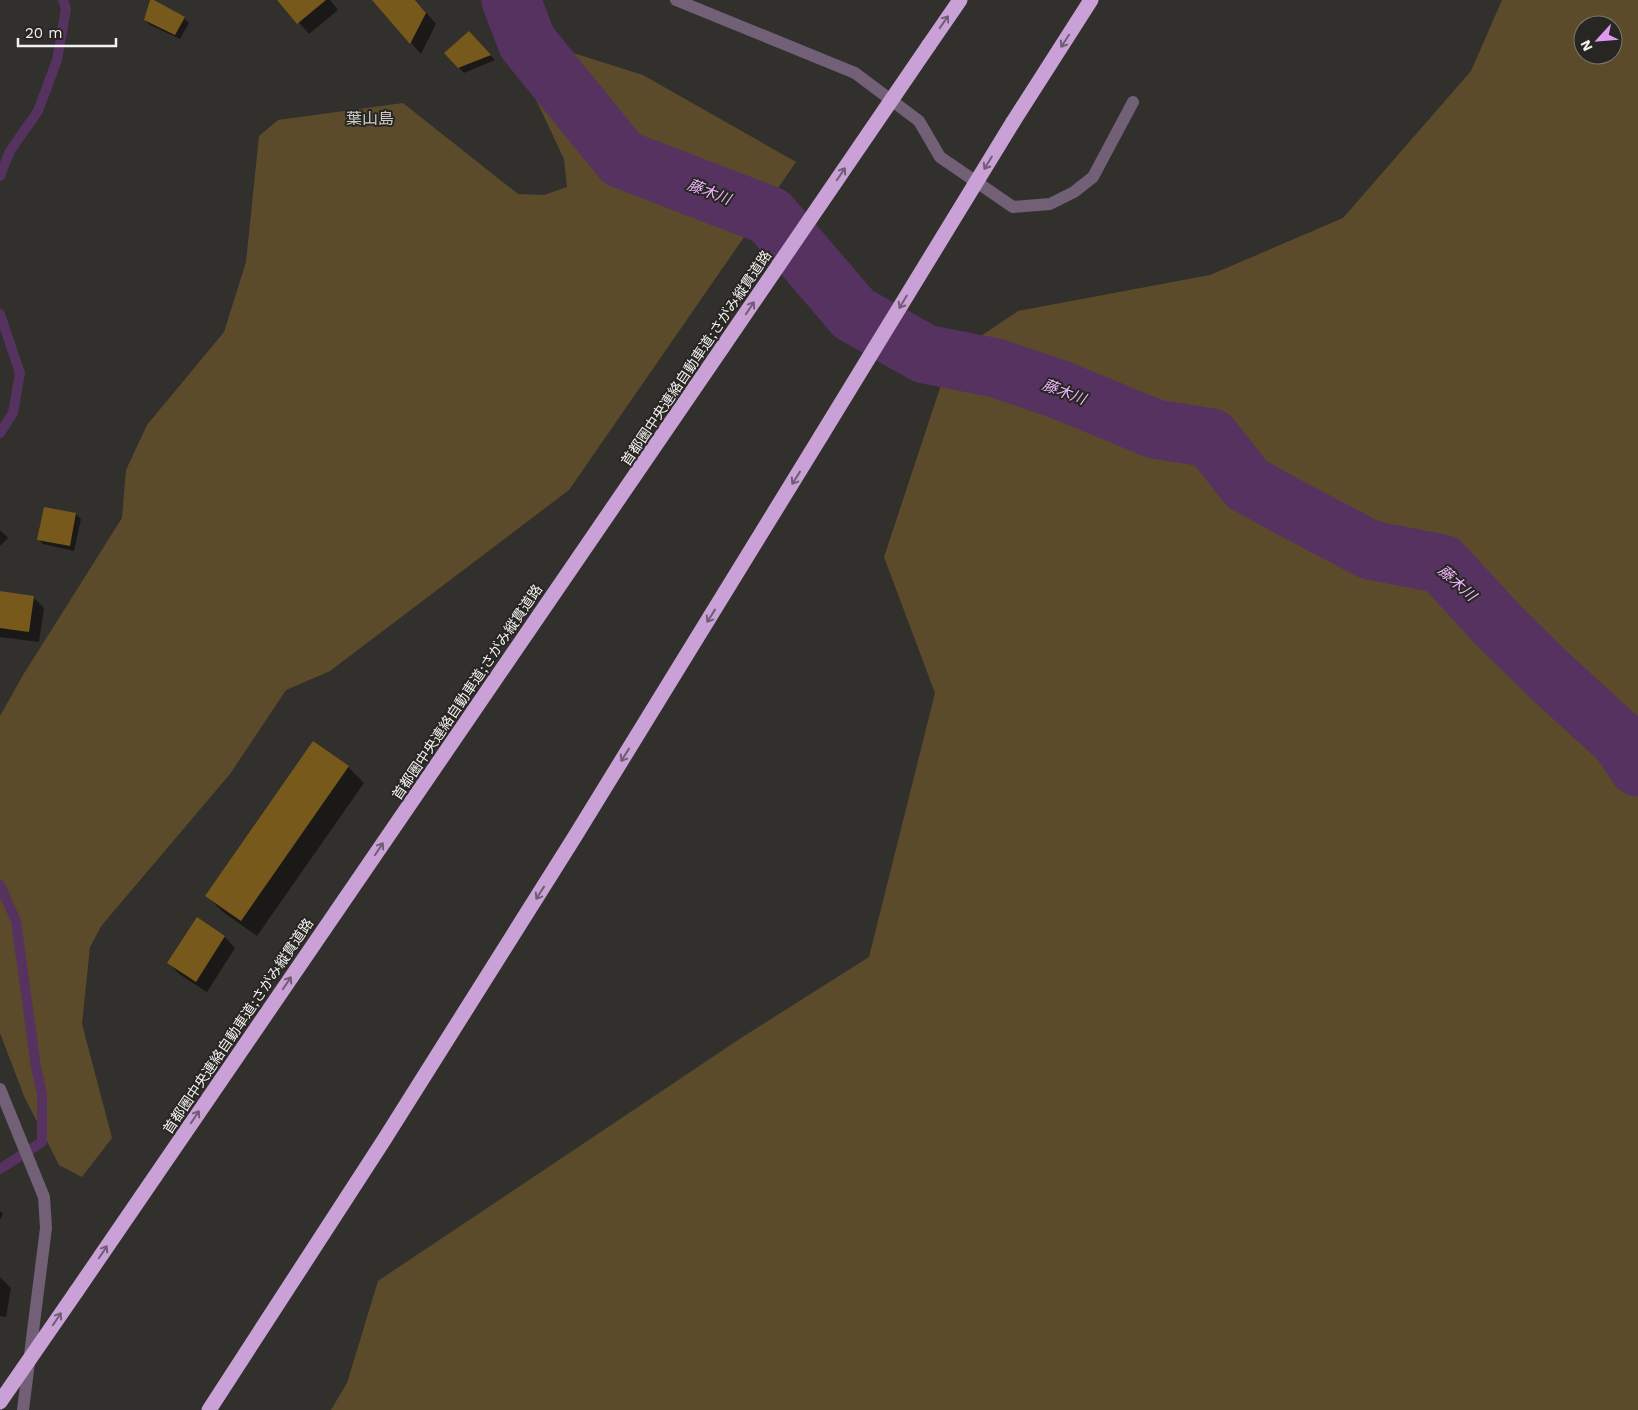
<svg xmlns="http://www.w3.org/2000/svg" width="1638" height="1410" viewBox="0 0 1638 1410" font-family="'Work Sans','Noto Sans JP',sans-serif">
<rect width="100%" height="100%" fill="#31302c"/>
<!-- green -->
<path fill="#5c4b2a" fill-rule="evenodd" d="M 1502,0 L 1638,0 L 1638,1410 L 331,1410 L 347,1383 L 378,1281 L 741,1038 L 869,957 L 935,693 L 884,557 L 944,376 L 978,338 L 1018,311 L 1210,275 L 1343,218 L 1471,71 ZM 1583,25 L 1613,25 L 1613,55 L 1583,55 Z
M 551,46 L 643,75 L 796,162 L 569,490 L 330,671 L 286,690 L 230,774 L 102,925 L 90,947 L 82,1024 L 112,1138 L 82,1177 L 59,1165 L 24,1096 L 0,1033 L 0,716 L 23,675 L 122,518 L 126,470 L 147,425 L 224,332 L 246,262 L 259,136 L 278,120 L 403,103 L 518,194 L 544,195 L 567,187 L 564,159 L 530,87 Z"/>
<!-- shadow -->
<path fill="#0007" d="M 151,0 L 156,1 L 154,0 L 156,0 L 156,2 L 184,18 L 189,23 L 180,39 L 150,25 L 145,20 Z
M 279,0 L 330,0 L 338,10 L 309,34 Z
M 373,0 L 415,0 L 436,24 L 421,54 Z
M 469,32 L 495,60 L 464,73 L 446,53 Z
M 76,514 L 81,519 L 74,551 L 43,544 L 38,539 Z
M 0,530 L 8,538 L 0,546 Z
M 0,592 L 33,597 L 44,608 L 39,642 L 0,637 Z
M 313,743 L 348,767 L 364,783 L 257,936 L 223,912 L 207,896 Z
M 197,919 L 225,937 L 235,948 L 207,992 L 179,974 L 169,963 Z
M 0,1211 L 3,1214 L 0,1220 Z
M 0,1277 L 11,1288 L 6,1317 L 0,1316 Z"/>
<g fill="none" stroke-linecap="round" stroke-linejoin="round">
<!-- stream -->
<path stroke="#563260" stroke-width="10" d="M 0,176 L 10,151 L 38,111 L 57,60 L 66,9 L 63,0
M 0,314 L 20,373 L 13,413 L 0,433
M 0,885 L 16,921 L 36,1067 L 42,1094 L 42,1142 L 0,1169"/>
<!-- river -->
<path stroke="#563260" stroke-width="59" d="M 511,0 L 527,42 L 622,159 L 770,216 L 854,314 L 925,354 L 996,368 L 1058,389 L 1155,429 L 1211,438 L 1247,484 L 1283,504 L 1370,550 L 1442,564 L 1498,625 L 1550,676 L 1621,741 L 1638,767"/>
</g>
<!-- building -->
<path fill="#775a1b" d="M 150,0 L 154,0 L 185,17 L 175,35 L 144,20 Z
M 277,0 L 326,0 L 297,24 Z
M 372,0 L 415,0 L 426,13 L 410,44 Z
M 469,31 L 491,55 L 458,68 L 444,53 Z
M 44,507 L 76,513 L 70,546 L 37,540 Z
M 0,591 L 34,596 L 29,632 L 0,628 Z
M 313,741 L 349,766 L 241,921 L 205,896 Z
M 197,917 L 225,936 L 196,982 L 167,963 Z"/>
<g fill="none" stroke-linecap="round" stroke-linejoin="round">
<!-- minor -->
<path stroke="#716076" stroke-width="12" d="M 676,0 L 855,73 L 919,121 L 940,157 L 1013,207 L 1050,204 L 1074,192 L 1093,177 L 1133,102"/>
<!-- tertiary -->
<path stroke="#716076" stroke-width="12" d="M 0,1089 L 44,1197 L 46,1228 L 23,1410"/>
<!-- motorway -->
<path stroke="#caa1d6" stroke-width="15" d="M 929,45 L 960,0
M 1013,122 L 1091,0
M 76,1292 L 722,348
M 209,1410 L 384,1140 L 574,838 L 821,436"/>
<!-- motorway-bridge -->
<path stroke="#caa1d6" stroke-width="15" d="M 722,348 L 929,45
M 821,436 L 1013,122
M 0,1402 L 76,1292"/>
</g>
<!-- one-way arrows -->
<defs><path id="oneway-shaft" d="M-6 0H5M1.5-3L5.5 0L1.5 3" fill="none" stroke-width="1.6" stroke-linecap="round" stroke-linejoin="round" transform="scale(1.25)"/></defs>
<g stroke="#705d74">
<use href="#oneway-shaft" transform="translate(944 22) rotate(-55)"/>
<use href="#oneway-shaft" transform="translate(1065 41) rotate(123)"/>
<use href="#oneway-shaft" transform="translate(988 163) rotate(121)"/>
<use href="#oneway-shaft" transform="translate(841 174) rotate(-56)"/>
<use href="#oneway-shaft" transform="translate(903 302) rotate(121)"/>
<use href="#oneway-shaft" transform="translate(750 308) rotate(-56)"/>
<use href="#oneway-shaft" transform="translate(796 478) rotate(122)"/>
<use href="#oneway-shaft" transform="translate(711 616) rotate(122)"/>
<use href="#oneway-shaft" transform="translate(625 755) rotate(122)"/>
<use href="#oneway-shaft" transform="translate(379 849) rotate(-56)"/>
<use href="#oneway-shaft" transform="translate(540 893) rotate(122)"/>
<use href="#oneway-shaft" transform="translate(287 983) rotate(-56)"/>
<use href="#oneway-shaft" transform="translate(195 1117) rotate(-56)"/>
<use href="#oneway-shaft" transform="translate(103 1252) rotate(-56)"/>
<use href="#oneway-shaft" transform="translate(57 1319) rotate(-56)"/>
</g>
<g text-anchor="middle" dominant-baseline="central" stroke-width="4" stroke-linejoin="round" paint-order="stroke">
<!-- street labels -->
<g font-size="14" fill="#f3f2f0" stroke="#272623">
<text transform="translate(696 358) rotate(-56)">首都圏中央連絡自動車道;さがみ縦貫道路</text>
<text transform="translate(467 692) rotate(-56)">首都圏中央連絡自動車道;さがみ縦貫道路</text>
<text transform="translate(238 1026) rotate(-56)">首都圏中央連絡自動車道;さがみ縦貫道路</text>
</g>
<!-- water labels -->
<g font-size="15" font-style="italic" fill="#edb4fd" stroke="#272623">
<text transform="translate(709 192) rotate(21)">藤木川</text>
<text transform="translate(1064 392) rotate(21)">藤木川</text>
<text transform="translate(1457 583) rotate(42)">藤木川</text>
</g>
<!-- quarter labels -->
<g font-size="16" fill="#cdcbc7" stroke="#272623">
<text x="370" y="118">葉山島</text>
</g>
</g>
<!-- north arrow -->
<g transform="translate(1598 40) rotate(244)"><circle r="24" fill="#272623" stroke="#797875"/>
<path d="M0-4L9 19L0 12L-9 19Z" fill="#de98f2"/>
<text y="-8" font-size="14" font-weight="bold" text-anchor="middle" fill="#f3f2f0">N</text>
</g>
<!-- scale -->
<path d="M18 38v8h98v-8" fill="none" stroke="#f3f2f0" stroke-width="2.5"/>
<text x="25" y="38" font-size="15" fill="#f3f2f0" stroke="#272623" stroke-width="4" paint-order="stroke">20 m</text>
</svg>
